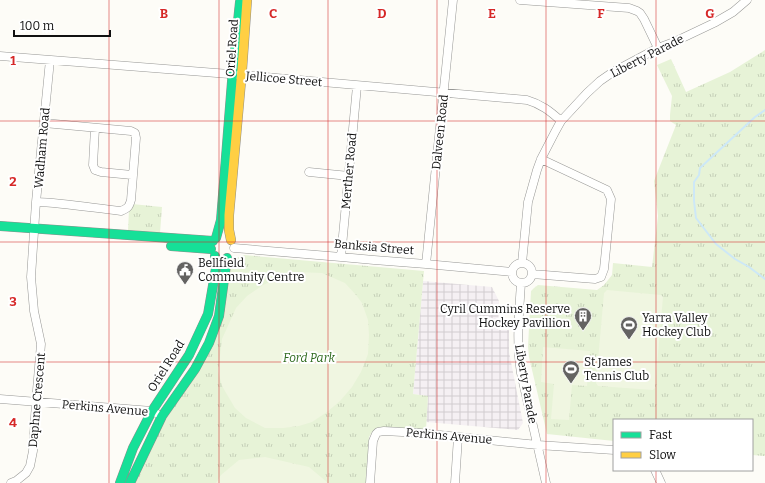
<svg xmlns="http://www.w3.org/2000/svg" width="765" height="483" viewBox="0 0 765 483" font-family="Bitter,serif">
<defs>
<pattern id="industrial-grid" width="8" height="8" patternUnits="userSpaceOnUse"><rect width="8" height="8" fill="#f5f0f3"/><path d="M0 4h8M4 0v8" fill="none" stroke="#d1cdcf"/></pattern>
<pattern id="grass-tufts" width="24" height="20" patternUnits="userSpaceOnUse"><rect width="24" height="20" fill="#e7f3d7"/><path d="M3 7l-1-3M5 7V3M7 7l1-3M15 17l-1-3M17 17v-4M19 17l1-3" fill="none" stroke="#c5cfb8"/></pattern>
</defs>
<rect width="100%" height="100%" fill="#fdfcf7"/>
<!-- industrial -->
<path fill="url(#industrial-grid)" d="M 423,281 L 492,287 L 499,301 L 498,330 L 509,330 L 509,352 L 523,423 L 518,430 L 426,422 L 428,396 L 413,394 Z"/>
<!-- grass -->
<path fill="url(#grass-tufts)" d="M 765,50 L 765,456 L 752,455 L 752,420 L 614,420 L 614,441 L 547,434 L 529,357 L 528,346 L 531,291 L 534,288 L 538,285 L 597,290 L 604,285 L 612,275 L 613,263 L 652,267 L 658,216 L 654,181 L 676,125 L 670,121 L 670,115 L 672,96 L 657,65 L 671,59 L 686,92 L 730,72 Z
M 132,204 L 162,207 L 160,233 L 128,230 L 129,210 Z
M 244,255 L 424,271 L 413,394 L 428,396 L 426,430 L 380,428 L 372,432 L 369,437 L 367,483 L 135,483 L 154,439 L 206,353 L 231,264 L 234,259 Z"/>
<!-- pitch -->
<path fill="#f0f6e1" d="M 298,272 L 322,273 L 345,283 L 356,295 L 362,303 L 368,320 L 369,335 L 368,354 L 361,372 L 352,387 L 340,401 L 327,412 L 312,422 L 299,426 L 283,428 L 265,428 L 246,418 L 235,408 L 222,386 L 218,371 L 222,339 L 236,308 L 247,296 L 263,285 L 279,278 Z
M 607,290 L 661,295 L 663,297 L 655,388 L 653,390 L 598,386 L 596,383 L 604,293 Z
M 543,347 L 590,351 L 587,386 L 572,385 L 569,420 L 551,419 L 554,384 L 541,382 Z
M 265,457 L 309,467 L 328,483 L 216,483 L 221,475 L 239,460 Z"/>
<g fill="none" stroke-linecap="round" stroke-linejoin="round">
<!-- stream -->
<path stroke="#cde8f7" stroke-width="2" d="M 765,110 L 755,117 L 700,168 L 699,175 L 694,182 L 694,201 L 696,218 L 716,244 L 735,259 L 749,267 L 765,279"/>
<!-- street casing -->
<g stroke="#979795" stroke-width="9">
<path id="street" d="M 520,0 L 629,8 L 637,11 L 640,13 L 644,19 L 658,48
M 0,56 L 242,75 L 527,100 C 541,104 550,111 561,121
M 95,128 L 93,165 L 95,170 L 101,172 L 132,175
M 309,172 L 349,176
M 36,202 C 65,203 93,208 121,211 C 128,208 129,207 131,200 L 136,138 L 135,133 L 131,131 L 44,123
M 234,248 L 341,257 L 374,260 L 426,264 L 512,272
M 341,257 L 357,86
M 522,263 L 528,202 L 537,170 L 541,159 L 555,132 L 561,121 L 587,93 L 600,81 L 613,72 L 658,48 L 674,42 L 714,23 L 733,12 L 747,0
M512 273a10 10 0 1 1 20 0a10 10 0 1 1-20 0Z
M 426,264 L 453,0
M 532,274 L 595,279 L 601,277 L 604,269 L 611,199 L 607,190 L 541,159
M 521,283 C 519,314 516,342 521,373 L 546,483
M 0,399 L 152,411 L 156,413
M 655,470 L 661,483
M 11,483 L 16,481 L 26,473 L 30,466 L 33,451 L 36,402 L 41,344 L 34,311 L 31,277 L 36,202 L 50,60
M 370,483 L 373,441 L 376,434 L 378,432 L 384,431 L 420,433 L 538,445 L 614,450
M 455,483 L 458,437"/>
</g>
<!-- fast casing -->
<g stroke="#8e8d8b" stroke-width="10">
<path id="fast" d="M 0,226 L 213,241
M 216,238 L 221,220 L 233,69 L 240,2
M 171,246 L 211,249
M 120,483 L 133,448 L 152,411 L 189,355 L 208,314 L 216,268 L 215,256
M 130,483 L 162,416 L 195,369 L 209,343 L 219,316 L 227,258"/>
</g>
<!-- slow casing -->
<g stroke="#8e8d8b" stroke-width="10">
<path id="slow" d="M 231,240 L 229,230 L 229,215 L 242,70 L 247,0"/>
</g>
<!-- street -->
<use href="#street" stroke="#fffffe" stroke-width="8"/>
<!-- fast -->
<use href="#fast" stroke="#16e098" stroke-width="9"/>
<!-- slow -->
<use href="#slow" stroke="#ffcf43" stroke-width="9"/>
</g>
<!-- grid -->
<path fill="none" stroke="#d62828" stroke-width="1" stroke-opacity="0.55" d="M 109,0 L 109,483M 219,0 L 219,483M 328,0 L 328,483M 437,0 L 437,483M 546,0 L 546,483M 656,0 L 656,420M 0,121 L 765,121M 0,242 L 765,242M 0,362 L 765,362M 656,470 L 656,483"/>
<!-- icons -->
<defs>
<g id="civic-pin" transform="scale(0.9)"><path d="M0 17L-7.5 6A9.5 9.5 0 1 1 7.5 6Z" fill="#646362" stroke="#fff"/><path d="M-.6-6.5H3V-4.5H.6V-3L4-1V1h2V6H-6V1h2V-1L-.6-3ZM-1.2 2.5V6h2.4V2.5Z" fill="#fff"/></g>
<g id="building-pin" transform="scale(0.9)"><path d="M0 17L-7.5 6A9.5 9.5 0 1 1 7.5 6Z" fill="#646362" stroke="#fff"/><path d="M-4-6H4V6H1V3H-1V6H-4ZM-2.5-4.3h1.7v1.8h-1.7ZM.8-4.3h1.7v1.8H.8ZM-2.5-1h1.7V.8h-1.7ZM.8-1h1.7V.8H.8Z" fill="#fff"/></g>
<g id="stadium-pin" transform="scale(0.9)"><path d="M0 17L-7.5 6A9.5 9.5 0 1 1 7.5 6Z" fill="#646362" stroke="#fff"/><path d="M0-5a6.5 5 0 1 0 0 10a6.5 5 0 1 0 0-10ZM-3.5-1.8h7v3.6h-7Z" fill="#fff"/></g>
</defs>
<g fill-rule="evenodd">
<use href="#civic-pin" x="185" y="270"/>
<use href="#building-pin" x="583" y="316"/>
<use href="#stadium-pin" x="629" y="325"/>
<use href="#stadium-pin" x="571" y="369"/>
</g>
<g text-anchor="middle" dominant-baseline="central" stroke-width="4" stroke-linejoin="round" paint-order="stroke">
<!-- street labels -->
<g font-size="12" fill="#111" stroke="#fff">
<text transform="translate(232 48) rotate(-86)">Oriel Road</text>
<text transform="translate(647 56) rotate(-27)">Liberty Parade</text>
<text transform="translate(284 79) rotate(5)">Jellicoe Street</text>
<text transform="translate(440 132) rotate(-84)">Dalveen Road</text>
<text transform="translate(42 148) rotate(-85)">Wadham Road</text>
<text transform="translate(349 171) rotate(-85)">Merther Road</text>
<text transform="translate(374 247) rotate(5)">Banksia Street</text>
<text transform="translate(166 366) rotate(-58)">Oriel Road</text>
<text transform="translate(526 384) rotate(80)">Liberty Parade</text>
<text transform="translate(37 400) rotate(-85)">Daphne Crescent</text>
<text transform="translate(105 408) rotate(5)">Perkins Avenue</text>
<text transform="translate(449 436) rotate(5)">Perkins Avenue</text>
</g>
<!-- poi labels -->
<g font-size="12" fill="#111" stroke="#fff" text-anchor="start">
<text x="198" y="263">Bellfield<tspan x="198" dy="14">Community Centre</tspan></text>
<text x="570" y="309" text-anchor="end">Cyril Cummins Reserve<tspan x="570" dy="14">Hockey Pavillion</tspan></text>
<text x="642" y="318">Yarra Valley<tspan x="642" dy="14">Hockey Club</tspan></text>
<text x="584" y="362">St James<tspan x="584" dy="14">Tennis Club</tspan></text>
</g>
<!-- park labels -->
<g font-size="12" font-style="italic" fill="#2f6b1f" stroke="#fff">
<text x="309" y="358">Ford Park</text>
</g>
</g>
<g font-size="13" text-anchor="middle" font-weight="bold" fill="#d62828" stroke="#fff" stroke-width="4" stroke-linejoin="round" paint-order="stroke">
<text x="164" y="18">B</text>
<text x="273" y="18">C</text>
<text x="382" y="18">D</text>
<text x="492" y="18">E</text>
<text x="601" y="18">F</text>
<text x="710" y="18">G</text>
<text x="13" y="65">1</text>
<text x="13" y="186">2</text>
<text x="13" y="306">3</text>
<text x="13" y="427">4</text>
</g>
<!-- legend -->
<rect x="613" y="419" width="140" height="52" fill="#ffffff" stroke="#a0a0a0"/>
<rect x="621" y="432" width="20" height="6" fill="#16e098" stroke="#a0a0a0"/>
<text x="649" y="439" font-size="12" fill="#111111">Fast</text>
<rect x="621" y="452" width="20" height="6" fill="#ffcf43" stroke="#a0a0a0"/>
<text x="649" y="459" font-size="12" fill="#111111">Slow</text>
<!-- scale -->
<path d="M14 30v6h96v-6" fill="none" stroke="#111111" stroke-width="2"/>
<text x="20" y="30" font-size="12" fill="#111111" stroke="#ffffff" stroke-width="3" paint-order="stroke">100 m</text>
</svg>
